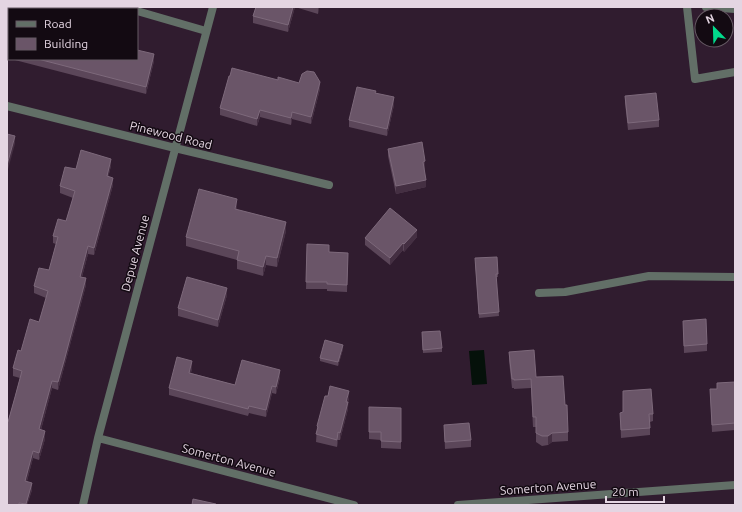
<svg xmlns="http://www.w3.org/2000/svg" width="742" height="512" viewBox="0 0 742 512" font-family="Ubuntu,sans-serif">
<rect width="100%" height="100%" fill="#301c2f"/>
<!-- water -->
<path fill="#05110a" d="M 484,350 L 487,384 L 472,385 L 469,351 Z"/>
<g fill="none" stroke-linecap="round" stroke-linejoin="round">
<!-- service -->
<path stroke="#626f67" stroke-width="8" d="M 124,7 L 131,9
M 687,7 L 695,79 L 735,72
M 706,7 L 735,9
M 137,11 L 206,31
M 539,293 L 565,292 L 649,276 L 735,277"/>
<!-- minor -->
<path stroke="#626f67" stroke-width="8" d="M 7,106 L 175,148 L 329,185
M 98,438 L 354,505
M 83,505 L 98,438 L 213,7
M 458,505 L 735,485"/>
</g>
<!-- wall -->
<path fill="#5b4659" d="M 256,7 L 319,7 L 318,14 L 295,7 L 288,32 L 253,23 L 253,16 Z
M 7,18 L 9,18 L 9,59 L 7,58 Z
M 11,59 L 137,59 L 154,61 L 146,94 Z
M 230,76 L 278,80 L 320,89 L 311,124 L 292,119 L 291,125 L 260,117 L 257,126 L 220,115 L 220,108 Z
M 376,93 L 394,105 L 387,136 L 349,127 L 349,120 Z
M 625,96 L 659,120 L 659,127 L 628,130 L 625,103 Z
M 388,149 L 425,168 L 424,169 L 426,187 L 396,194 L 388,156 Z
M 111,166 L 108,177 L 113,185 L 94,255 L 88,254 L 82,277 L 86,285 L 58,390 L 52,388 L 41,430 L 45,439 L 39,460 L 33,458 L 27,481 L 32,490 L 27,505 L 7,505 L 8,422 L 20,378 L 13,376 L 13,368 L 21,351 L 39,322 L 46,298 L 34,293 L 34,286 L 49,270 L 56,244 L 53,243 L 53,236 L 66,221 L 73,198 L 60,193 L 60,186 L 76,169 Z
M 237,208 L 237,210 L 286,231 L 277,267 L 266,265 L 263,276 L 237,269 L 237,260 L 186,246 L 186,237 Z
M 417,237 L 404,252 L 403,250 L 390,265 L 365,245 L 365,238 Z
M 307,244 L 329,252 L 348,253 L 347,292 L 327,291 L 327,289 L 306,289 Z
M 497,257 L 498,277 L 496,277 L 499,316 L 479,318 L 475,262 Z
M 227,295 L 218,327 L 178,316 L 178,308 Z
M 683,321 L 707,344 L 707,351 L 684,353 Z
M 422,332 L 442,348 L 442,352 L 423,353 Z
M 343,349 L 338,366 L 320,361 L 320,358 Z
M 509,352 L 536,377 L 568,432 L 568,441 L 552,442 L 548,445 L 542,446 L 536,442 L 536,427 L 533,427 L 531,388 L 514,389 L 514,388 L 512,388 L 509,361 Z
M 192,368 L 191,373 L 235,385 L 280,377 L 276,394 L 272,393 L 266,417 L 249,413 L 248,416 L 169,395 L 169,388 Z
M 735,382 L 735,430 L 712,432 L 710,389 L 717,389 Z
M 349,398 L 348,402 L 348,409 L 340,440 L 338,440 L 337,447 L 316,442 L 317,426 Z
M 369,407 L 401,408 L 401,449 L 381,448 L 381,440 L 369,439 Z
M 620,413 L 653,414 L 653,421 L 650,422 L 650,435 L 621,438 Z
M 444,425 L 471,440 L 471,447 L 445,449 Z"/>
<!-- shaded-wall -->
<path fill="#442f42" d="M 293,7 L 295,7 L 288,32 L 288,25 Z
M 318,7 L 319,7 L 318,14 Z
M 154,54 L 154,61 L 146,94 L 146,87 Z
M 320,82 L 320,89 L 311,124 L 311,117 Z
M 394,97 L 394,105 L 387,136 L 387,129 Z
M 260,110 L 260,117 L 257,126 L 257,119 Z
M 292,112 L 292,119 L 291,125 L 291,118 Z
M 15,136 L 15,144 L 7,173 L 7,165 Z
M 111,159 L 111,166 L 107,183 L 107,176 Z
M 425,161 L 425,168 L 423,169 L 423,162 Z
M 113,178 L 113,185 L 94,255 L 94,248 Z
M 426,180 L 426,187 L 396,194 L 396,186 Z
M 237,199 L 237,208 L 235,218 L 235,209 Z
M 286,222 L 286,231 L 277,267 L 277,258 Z
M 417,230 L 417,237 L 404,252 L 404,244 Z
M 403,243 L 403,250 L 390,265 L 390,258 Z
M 88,246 L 88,254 L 80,284 L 80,277 Z
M 266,256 L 266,265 L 263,276 L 263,267 Z
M 86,278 L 86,285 L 58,390 L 58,382 Z
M 227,288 L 227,295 L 218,327 L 218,320 Z
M 343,345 L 343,349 L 338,366 L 338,362 Z
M 192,361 L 192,368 L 189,380 L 189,373 Z
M 280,370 L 280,377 L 276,394 L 276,387 Z
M 52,381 L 52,388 L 39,437 L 39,429 Z
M 272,386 L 272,393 L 266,417 L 266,410 Z
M 349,391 L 348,409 L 340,440 L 340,433 Z
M 45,431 L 45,439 L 39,460 L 39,453 Z
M 338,432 L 338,440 L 337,447 L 337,440 Z
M 552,433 L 552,442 L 548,445 L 548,436 Z
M 33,451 L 33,458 L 25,488 L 25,481 Z
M 32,483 L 32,490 L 27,505 L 26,505 Z"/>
<!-- building -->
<path fill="#6a5568" stroke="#7d697b" d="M 256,7 L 293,7 L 288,25 L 253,16 Z
M 7,18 L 9,18 L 9,51 L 7,51 Z
M 137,50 L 154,54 L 146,87 L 38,59 L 137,59 Z
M 232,68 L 278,80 L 278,77 L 299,83 L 302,74 L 307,71 L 314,72 L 320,82 L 311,117 L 292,112 L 291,118 L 260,110 L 257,119 L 220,108 L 229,76 L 230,76 Z
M 357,87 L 376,91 L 375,93 L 394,97 L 387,129 L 349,120 Z
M 656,93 L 659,120 L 628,123 L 625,96 Z
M 7,134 L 15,136 L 7,165 Z
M 422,142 L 425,161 L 423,162 L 426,180 L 396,186 L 388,149 Z
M 81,150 L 111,159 L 107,176 L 113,178 L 94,248 L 88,246 L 80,277 L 86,278 L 64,361 L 58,382 L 52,381 L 39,429 L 45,431 L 39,453 L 33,451 L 25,481 L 32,483 L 26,504 L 19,503 L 19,505 L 7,505 L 7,422 L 8,422 L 15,397 L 22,371 L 13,368 L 18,350 L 21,351 L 30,319 L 39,322 L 48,291 L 34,286 L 39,268 L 49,270 L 58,237 L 53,236 L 58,219 L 66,221 L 75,191 L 60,186 L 65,167 L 76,169 Z
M 199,189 L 237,199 L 235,209 L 286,222 L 277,258 L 266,256 L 263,267 L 237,260 L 239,251 L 186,237 Z
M 390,208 L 417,230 L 404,244 L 403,243 L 390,258 L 365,238 Z
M 307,244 L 329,245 L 329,252 L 348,253 L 347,285 L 327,284 L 327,282 L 306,282 Z
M 497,257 L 498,274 L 496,274 L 499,312 L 479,314 L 475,258 Z
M 187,277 L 227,288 L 218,320 L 178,308 Z
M 706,319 L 707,344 L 684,346 L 683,321 Z
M 440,331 L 442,348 L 423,350 L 422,332 Z
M 325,340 L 343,345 L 338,362 L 320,358 Z
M 534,350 L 536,377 L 563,376 L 565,405 L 567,405 L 568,432 L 552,433 L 548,436 L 542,436 L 536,433 L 536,417 L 533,417 L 531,379 L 514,380 L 514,379 L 512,379 L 509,352 Z
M 177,357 L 192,361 L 189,373 L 235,385 L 242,360 L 280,370 L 276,387 L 272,386 L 266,410 L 249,406 L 248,409 L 169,388 Z
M 735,382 L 735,423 L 712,425 L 710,389 L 717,389 L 717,383 Z
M 330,386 L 349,391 L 346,402 L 348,402 L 340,433 L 338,432 L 337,440 L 316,434 L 318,427 L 317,426 L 325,396 L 328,396 Z
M 651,389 L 653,414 L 649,414 L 650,428 L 621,430 L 620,413 L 623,412 L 623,391 Z
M 369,407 L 401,408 L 401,442 L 381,441 L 381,432 L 369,432 Z
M 469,423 L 471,440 L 445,442 L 444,425 Z
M 193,499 L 216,504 L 215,505 L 192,505 Z"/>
<g text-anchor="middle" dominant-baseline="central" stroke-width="3" stroke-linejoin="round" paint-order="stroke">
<!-- street labels -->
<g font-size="12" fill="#e4d5e2" stroke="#130a12">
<text transform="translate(171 135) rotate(14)">Pinewood Road</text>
<text transform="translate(135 253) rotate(-75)">Depue Avenue</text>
<text transform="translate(229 460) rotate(15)">Somerton Avenue</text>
<text transform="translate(548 487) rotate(-4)">Somerton Avenue</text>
</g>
</g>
<!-- border -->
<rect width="742" height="512" fill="none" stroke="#e4d5e2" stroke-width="16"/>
<!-- legend -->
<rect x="8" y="8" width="130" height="52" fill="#130a12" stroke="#675b65"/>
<rect x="16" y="21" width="20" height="6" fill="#626f67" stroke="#675b65"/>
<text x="44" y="28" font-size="12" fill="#e4d5e2">Road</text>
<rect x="16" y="38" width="20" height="12" fill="#6a5568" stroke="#675b65"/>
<text x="44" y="48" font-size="12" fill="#e4d5e2">Building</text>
<!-- north arrow -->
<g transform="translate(714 28) rotate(337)"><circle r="19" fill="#130a12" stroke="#675b65"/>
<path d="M0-3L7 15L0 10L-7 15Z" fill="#02d98b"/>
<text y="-6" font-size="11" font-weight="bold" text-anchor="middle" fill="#e4d5e2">N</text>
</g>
<!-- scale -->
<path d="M606 496v6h58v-6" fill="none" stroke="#e4d5e2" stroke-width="2"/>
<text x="612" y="496" font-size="12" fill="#e4d5e2" stroke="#130a12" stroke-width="3" paint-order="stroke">20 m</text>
</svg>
